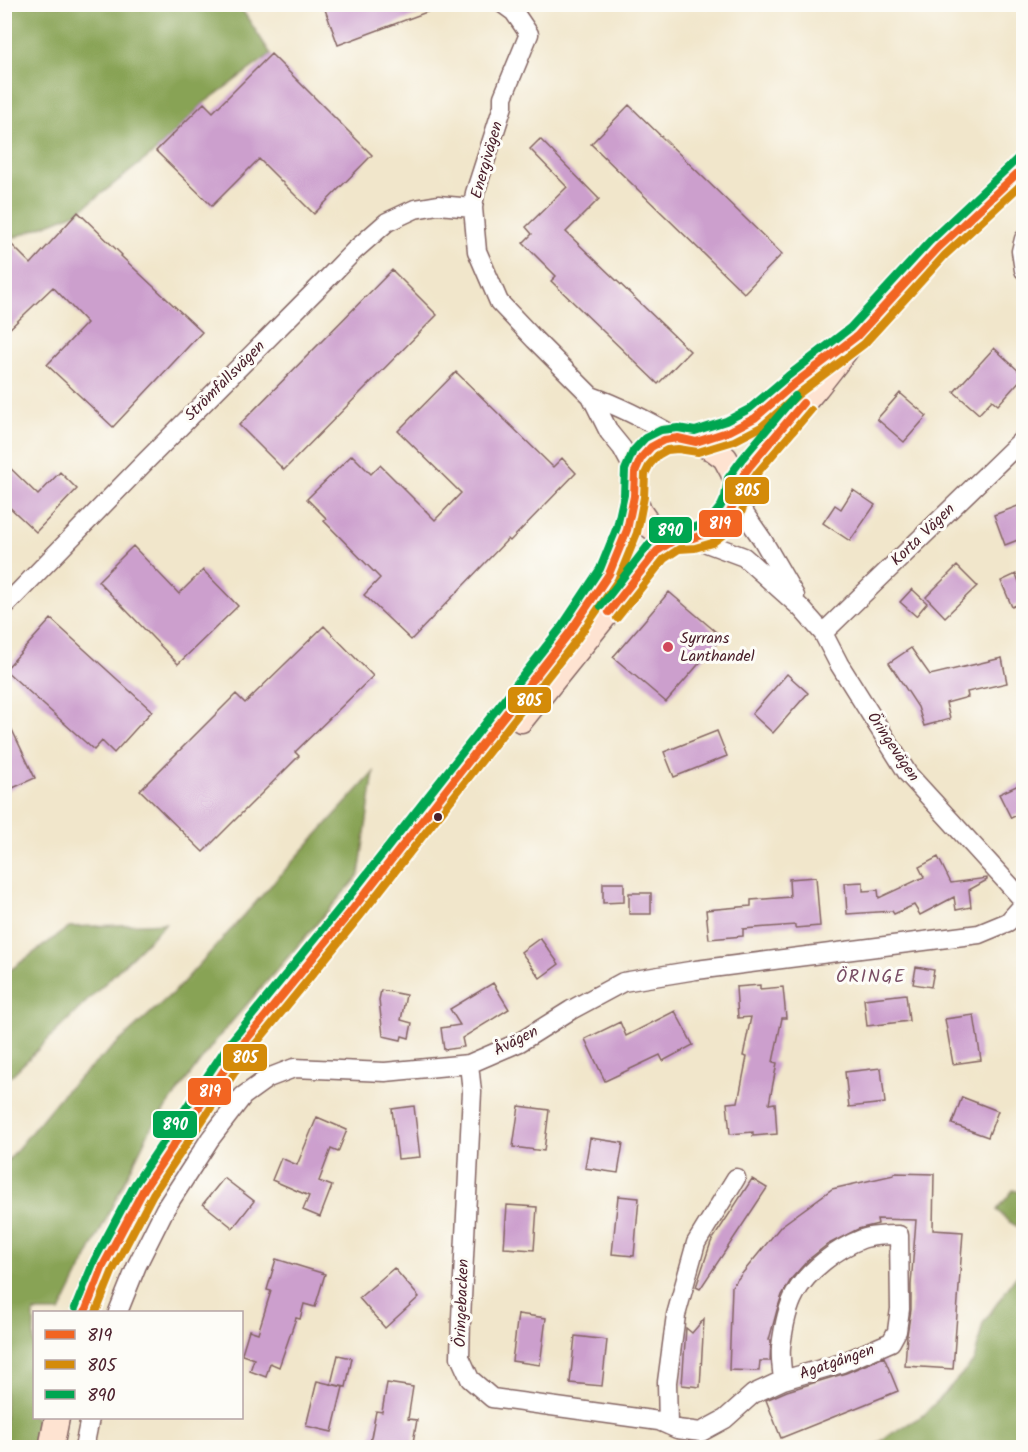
<svg xmlns="http://www.w3.org/2000/svg" width="1028" height="1452" viewBox="0 0 1028 1452" font-family="Kalam,sans-serif">
<rect width="100%" height="100%" fill="#fdfcf7"/>
<filter id="ink" filterUnits="userSpaceOnUse"><feTurbulence type="fractalNoise" baseFrequency=".0167" numOctaves="2"/><feDisplacementMap in="SourceGraphic" scale="12" xChannelSelector="R" yChannelSelector="G"/><feConvolveMatrix kernelMatrix="1 2 1 2 8 2 1 2 1" color-interpolation-filters="sRGB"/></filter>
<filter id="wash" filterUnits="userSpaceOnUse"><feTurbulence type="fractalNoise" baseFrequency=".008" numOctaves="4" result="noise"/><feDisplacementMap in="SourceGraphic" scale="24" xChannelSelector="R" yChannelSelector="G"/><feGaussianBlur stdDeviation="1.35" result="paint"/><feColorMatrix in="noise" values="0 0 0 0 0 0 0 0 0 0 0 0 0 0 0 0 0 1.4 0 .05"/><feComposite in="paint" operator="in"/></filter>
<g filter="url(#wash)">
<rect width="100%" height="100%" fill="#f1e6cb"/>
<!-- forest -->
<path fill="#88a355" stroke="#696140" stroke-width="1.5" d="M 5,5 L 239,5 L 271,54 L 204,103 L 156,151 L 78,212 L 8,240 L 5,244 Z
M 374,772 L 359,875 L 216,1040 L 151,1128 L 60,1312 L 34,1312 L 34,1418 L 39,1418 L 33,1447 L 5,1447 L 5,1164 L 65,1091 L 177,989 Z
M 166,923 L 5,1082 L 5,974 L 69,927 Z
M 1013,1190 L 1023,1193 L 1023,1230 L 1008,1221 L 997,1210 Z
M 1023,1270 L 1023,1447 L 875,1447 L 887,1436 L 924,1415 L 974,1361 L 983,1323 L 1015,1278 Z"/>
<g id="blocks">
<!-- building -->
<path fill="#cc9fcd" d="M 323,4 L 443,4 L 443,6 L 338,45 Z
M 271,54 L 372,155 L 314,214 L 259,159 L 212,206 L 156,151 L 204,103 L 213,112 Z
M 629,105 L 782,254 L 744,293 L 591,144 Z
M 540,139 L 599,199 L 566,232 L 690,351 L 658,384 L 551,281 L 556,276 L 523,243 L 532,234 L 526,227 L 567,187 L 530,149 Z
M 78,212 L 122,255 L 121,256 L 202,332 L 113,427 L 47,365 L 87,323 L 53,287 L 4,334 L 4,237 L 31,264 Z
M 392,270 L 437,315 L 284,470 L 239,425 Z
M 994,348 L 1023,375 L 1023,377 L 998,405 L 992,400 L 979,414 L 954,392 Z
M 456,372 L 553,467 L 562,458 L 576,473 L 510,541 L 508,539 L 411,640 L 364,595 L 380,578 L 324,521 L 327,519 L 307,499 L 352,455 L 371,474 L 380,465 L 435,520 L 461,493 L 398,431 Z
M 900,393 L 927,416 L 904,442 L 877,419 Z
M 4,462 L 38,495 L 60,472 L 77,489 L 36,532 L 4,502 Z
M 853,490 L 875,505 L 850,541 L 823,523 L 835,505 L 841,509 Z
M 1023,504 L 1023,538 L 1005,545 L 994,515 Z
M 133,546 L 179,594 L 203,570 L 238,606 L 178,664 L 98,581 Z
M 957,566 L 977,586 L 945,617 L 926,597 Z
M 1016,574 L 1023,592 L 1023,602 L 1012,607 L 1001,581 Z
M 912,589 L 927,603 L 916,616 L 900,602 Z
M 669,592 L 722,637 L 666,702 L 613,657 Z
M 51,619 L 152,711 L 114,753 L 102,741 L 94,750 L 5,670 Z
M 324,626 L 373,676 L 295,752 L 299,756 L 203,852 L 140,790 L 236,694 L 245,703 Z
M 911,648 L 930,675 L 1002,658 L 1007,683 L 967,692 L 968,697 L 946,703 L 950,719 L 924,726 L 918,707 L 889,663 Z
M 787,674 L 808,693 L 773,733 L 752,714 Z
M 4,713 L 35,778 L 4,792 Z
M 717,731 L 727,756 L 674,777 L 664,752 Z
M 1023,783 L 1023,812 L 1011,818 L 999,794 Z
M 938,857 L 951,883 L 987,878 L 987,880 L 969,890 L 971,907 L 956,910 L 954,897 L 920,915 L 914,905 L 894,914 L 892,911 L 847,914 L 845,883 L 863,882 L 863,891 L 878,890 L 879,898 L 924,877 L 919,867 Z
M 816,877 L 820,926 L 795,928 L 795,925 L 743,929 L 743,936 L 709,939 L 706,910 L 751,906 L 751,900 L 790,897 L 789,879 Z
M 603,883 L 624,883 L 624,902 L 603,903 Z
M 629,893 L 651,893 L 651,914 L 629,914 Z
M 540,938 L 559,964 L 540,978 L 521,952 Z
M 916,967 L 934,970 L 931,987 L 913,984 Z
M 493,983 L 509,1009 L 462,1038 L 464,1047 L 444,1050 L 441,1028 L 460,1025 L 450,1009 Z
M 760,985 L 760,989 L 783,987 L 786,1018 L 782,1018 L 773,1062 L 777,1063 L 769,1104 L 775,1103 L 777,1134 L 753,1136 L 753,1132 L 730,1134 L 727,1103 L 738,1102 L 747,1057 L 743,1056 L 751,1017 L 738,1018 L 736,987 Z
M 381,990 L 406,995 L 401,1020 L 412,1023 L 409,1038 L 402,1036 L 401,1040 L 383,1036 L 379,1000 Z
M 906,994 L 909,1021 L 867,1026 L 864,999 Z
M 675,1011 L 693,1045 L 663,1061 L 660,1055 L 605,1081 L 585,1039 L 620,1022 L 626,1036 Z
M 974,1015 L 981,1060 L 953,1064 L 945,1019 Z
M 881,1068 L 885,1103 L 849,1107 L 845,1072 Z
M 962,1097 L 998,1111 L 988,1137 L 952,1124 Z
M 414,1106 L 420,1157 L 398,1159 L 392,1109 Z
M 519,1106 L 549,1110 L 544,1151 L 513,1147 Z
M 317,1117 L 347,1130 L 338,1152 L 331,1149 L 319,1181 L 332,1186 L 320,1217 L 303,1210 L 309,1196 L 272,1180 L 281,1158 L 297,1165 Z
M 590,1138 L 623,1143 L 618,1173 L 585,1168 Z
M 894,1173 L 934,1174 L 933,1230 L 963,1232 L 953,1369 L 905,1366 L 907,1335 L 911,1310 L 911,1285 L 916,1220 L 877,1219 L 878,1224 L 858,1229 L 827,1245 L 808,1260 L 792,1278 L 782,1295 L 777,1310 L 769,1340 L 771,1340 L 770,1361 L 760,1361 L 759,1371 L 729,1370 L 732,1286 L 781,1226 L 832,1189 L 894,1175 Z
M 224,1178 L 254,1201 L 233,1228 L 203,1204 Z
M 752,1179 L 767,1188 L 700,1289 L 696,1287 L 711,1242 Z
M 618,1196 L 639,1198 L 634,1256 L 612,1254 Z
M 507,1205 L 537,1207 L 534,1250 L 504,1248 Z
M 276,1259 L 325,1274 L 315,1307 L 304,1304 L 300,1319 L 296,1318 L 279,1367 L 270,1363 L 266,1377 L 250,1371 L 254,1359 L 242,1355 L 242,1353 L 249,1330 L 258,1333 L 271,1291 L 267,1290 Z
M 394,1268 L 419,1297 L 385,1328 L 359,1298 Z
M 518,1314 L 546,1318 L 540,1365 L 512,1361 Z
M 704,1319 L 700,1387 L 682,1385 L 686,1328 L 692,1333 Z
M 575,1336 L 607,1340 L 602,1386 L 570,1383 Z
M 338,1355 L 352,1358 L 346,1387 L 331,1384 Z
M 884,1357 L 898,1391 L 781,1438 L 766,1400 L 787,1391 L 846,1373 Z
M 317,1381 L 343,1387 L 332,1432 L 306,1426 Z
M 387,1383 L 413,1387 L 408,1419 L 417,1420 L 412,1448 L 395,1448 L 370,1443 L 376,1411 L 382,1412 Z"/>
</g>
</g>
<g filter="url(#ink)">
<use href="#blocks" fill-opacity="0" stroke="#846563" stroke-width="1.5"/>
<g fill="none" stroke-linecap="round" stroke-linejoin="round">
<!-- street casing -->
<g stroke="#846563" stroke-width="21">
<path id="street" d="M 503,4 L 514,12 L 529,34 L 503,97 L 503,106 L 475,193 L 473,208 L 477,251 L 499,302 L 535,340 L 591,396 L 609,432 L 622,448 L 635,472
M 1024,239 L 1021,251 L 1024,270
M 591,396 C 622,407 650,422 678,438
M 735,500 L 762,539 L 795,596
M 693,538 L 744,557 L 801,608 L 823,633 L 839,664 L 908,774 L 1024,901
M 4,607 L 144,463 L 324,282 L 354,251 L 387,222 L 415,209 L 438,205 L 473,208
M 823,633 L 1024,438
M 469,1064 L 472,1092 L 461,1319 L 460,1357 L 470,1379 L 492,1398 L 659,1421 L 677,1429 L 701,1432 L 725,1419 L 753,1394 L 783,1380 L 842,1363 L 891,1342 L 897,1331 L 900,1309 L 899,1235 C 887,1235 873,1235 862,1239 C 838,1248 807,1271 795,1294 C 787,1308 783,1331 781,1347 C 780,1358 782,1369 783,1380
M 118,1312 L 137,1265 L 165,1209 L 210,1139 L 243,1096 L 268,1078 L 294,1068 L 385,1072 L 469,1064 L 520,1042 L 571,1010 L 623,982 L 696,970 L 979,934 L 1008,922 L 1024,904
M 668,1425 L 667,1382 L 676,1315 L 696,1243 L 736,1178
M 84,1448 L 90,1418"/>
</g>
<!-- secondary casing -->
<g stroke="#846563" stroke-width="27">
<path id="secondary" d="M 696,442 L 730,431 L 755,418 L 794,384 L 829,358
M 634,496 L 639,511 L 648,524 L 657,531 L 676,539 L 693,538 L 708,533 L 720,524 L 730,512 L 735,500 L 737,484 L 750,466 L 817,387 L 857,336 L 938,248 L 1024,167
M 521,720 L 657,551 L 676,539
M 85,1312 L 103,1266 L 144,1189 L 237,1051 L 310,960 L 352,910 L 570,632 L 609,574 L 627,530 L 634,496 L 635,472 L 641,458 L 651,447 L 664,440 L 678,438 L 696,442 L 713,449 L 725,458 L 732,471 L 737,484
M 51,1448 L 57,1418"/>
</g>
<!-- street -->
<use href="#street" stroke="#fff" stroke-width="18"/>
<!-- secondary -->
<use href="#secondary" stroke="#fee3d1" stroke-width="24"/>
<!-- bus-1 casing -->
<g stroke="#fdfcf7" stroke-width="12">
<path id="bus-1" d="M 609,612 L 657,551 L 676,539 L 693,538 L 708,533 L 720,524 L 730,512 L 735,500 L 737,484 L 750,466 L 803,403
M 85,1312 L 103,1266 L 144,1189 L 237,1051 L 352,910 L 570,632 L 609,574 L 627,530 L 634,496 L 635,472 L 641,458 L 651,447 L 664,440 L 678,438 L 696,442 L 730,431 L 755,418 L 794,384 L 857,336 L 938,248 L 1024,167"/>
</g>
<!-- bus-2 casing -->
<g stroke="#fdfcf7" stroke-width="12">
<path id="bus-2" d="M 617,618 L 664,559 L 679,549 L 695,548 L 712,543 L 728,531 L 740,516 L 745,502 L 747,488 L 758,472 L 811,410
M 96,1312 L 113,1270 L 153,1194 L 245,1057 L 360,916 L 578,638 L 618,580 L 637,533 L 644,497 L 645,474 L 650,464 L 658,455 L 667,450 L 678,449 L 698,452 L 734,441 L 761,427 L 801,392 L 864,344 L 945,255 L 1024,182"/>
</g>
<!-- bus-3 casing -->
<g stroke="#fdfcf7" stroke-width="12">
<path id="bus-3" d="M 601,606 L 650,543 L 672,529 L 691,528 L 703,524 L 713,516 L 721,506 L 725,497 L 728,478 L 742,459 L 795,396
M 75,1308 L 94,1261 L 135,1184 L 228,1045 L 344,903 L 562,626 L 600,569 L 617,527 L 624,495 L 625,470 L 633,451 L 645,438 L 661,430 L 678,428 L 695,431 L 726,421 L 749,409 L 788,376 L 850,328 L 930,241 L 1017,159"/>
</g>
<!-- bus-1 -->
<use href="#bus-1" stroke="#f26522" stroke-width="8"/>
<!-- bus-2 -->
<use href="#bus-2" stroke="#d48b09" stroke-width="8"/>
<!-- bus-3 -->
<use href="#bus-3" stroke="#00a651" stroke-width="8"/>
</g>
</g>
<!-- markers -->
<circle fill="#d1495b" stroke="#fdfcf7" stroke-width="2" cx="668" cy="647" r="6"/>
<circle fill="#4a1f2b" stroke="#fdfcf7" stroke-width="2" cx="438" cy="817" r="5"/>
<g text-anchor="middle" dominant-baseline="central" stroke-width="6" stroke-linejoin="round" paint-order="stroke">
<!-- street labels -->
<g font-size="16" fill="#4a1f2b" stroke="#fdfcf7">
<text transform="translate(487 160) rotate(-74)">Energivägen</text>
<text transform="translate(225 381) rotate(-45)">Strömfallsvägen</text>
<text transform="translate(923 535) rotate(-44)">Korta Vägen</text>
<text transform="translate(893 747) rotate(56)">Öringevägen</text>
<text transform="translate(516 1041) rotate(-27)">Åvägen</text>
<text transform="translate(462 1303) rotate(-88)">Öringebacken</text>
<text transform="translate(837 1362) rotate(-19)">Agatgången</text>
</g>
<!-- poi labels -->
<g font-size="16" fill="#4a1f2b" stroke="#fdfcf7" text-anchor="start">
<text x="680" y="638">Syrrans<tspan x="680" dy="18">Lanthandel</tspan></text>
</g>
<!-- neighbourhood labels -->
<g font-size="18" letter-spacing="1.5" fill="#784c64" stroke="#fdfcf7">
<text x="871" y="977">ÖRINGE</text>
</g>
</g>
<g stroke="#fdfcf7" stroke-width="2">
<rect x="724" y="476" width="46" height="29" rx="6" fill="#d48b09"/>
<rect x="698" y="509" width="45" height="29" rx="6" fill="#f26522"/>
<rect x="648" y="516" width="45" height="28" rx="6" fill="#00a651"/>
<rect x="507" y="686" width="45" height="28" rx="6" fill="#d48b09"/>
<rect x="222" y="1043" width="46" height="29" rx="6" fill="#d48b09"/>
<rect x="187" y="1077" width="45" height="29" rx="6" fill="#f26522"/>
<rect x="152" y="1110" width="46" height="29" rx="6" fill="#00a651"/>
</g>
<g font-size="16" text-anchor="middle" font-weight="bold" fill="#fff">
<text x="747" y="496">805</text>
<text x="720" y="529">819</text>
<text x="670" y="536">890</text>
<text x="529" y="706">805</text>
<text x="245" y="1063">805</text>
<text x="210" y="1097">819</text>
<text x="175" y="1130">890</text>
</g>
<!-- margin -->
<rect width="1028" height="1452" fill="none" stroke="#fdfcf7" stroke-width="24"/>
<!-- legend -->
<rect x="33" y="1311" width="210" height="108" fill="#fdfcf7" stroke="#b5a4a5" stroke-width="1.5"/>
<rect x="45" y="1330" width="30" height="9" fill="#f26522" stroke="#b5a4a5" stroke-width="1.5"/>
<text x="87" y="1341" font-size="18" fill="#4a1f2b">819</text>
<rect x="45" y="1360" width="30" height="9" fill="#d48b09" stroke="#b5a4a5" stroke-width="1.5"/>
<text x="87" y="1371" font-size="18" fill="#4a1f2b">805</text>
<rect x="45" y="1390" width="30" height="9" fill="#00a651" stroke="#b5a4a5" stroke-width="1.5"/>
<text x="87" y="1401" font-size="18" fill="#4a1f2b">890</text>
</svg>
